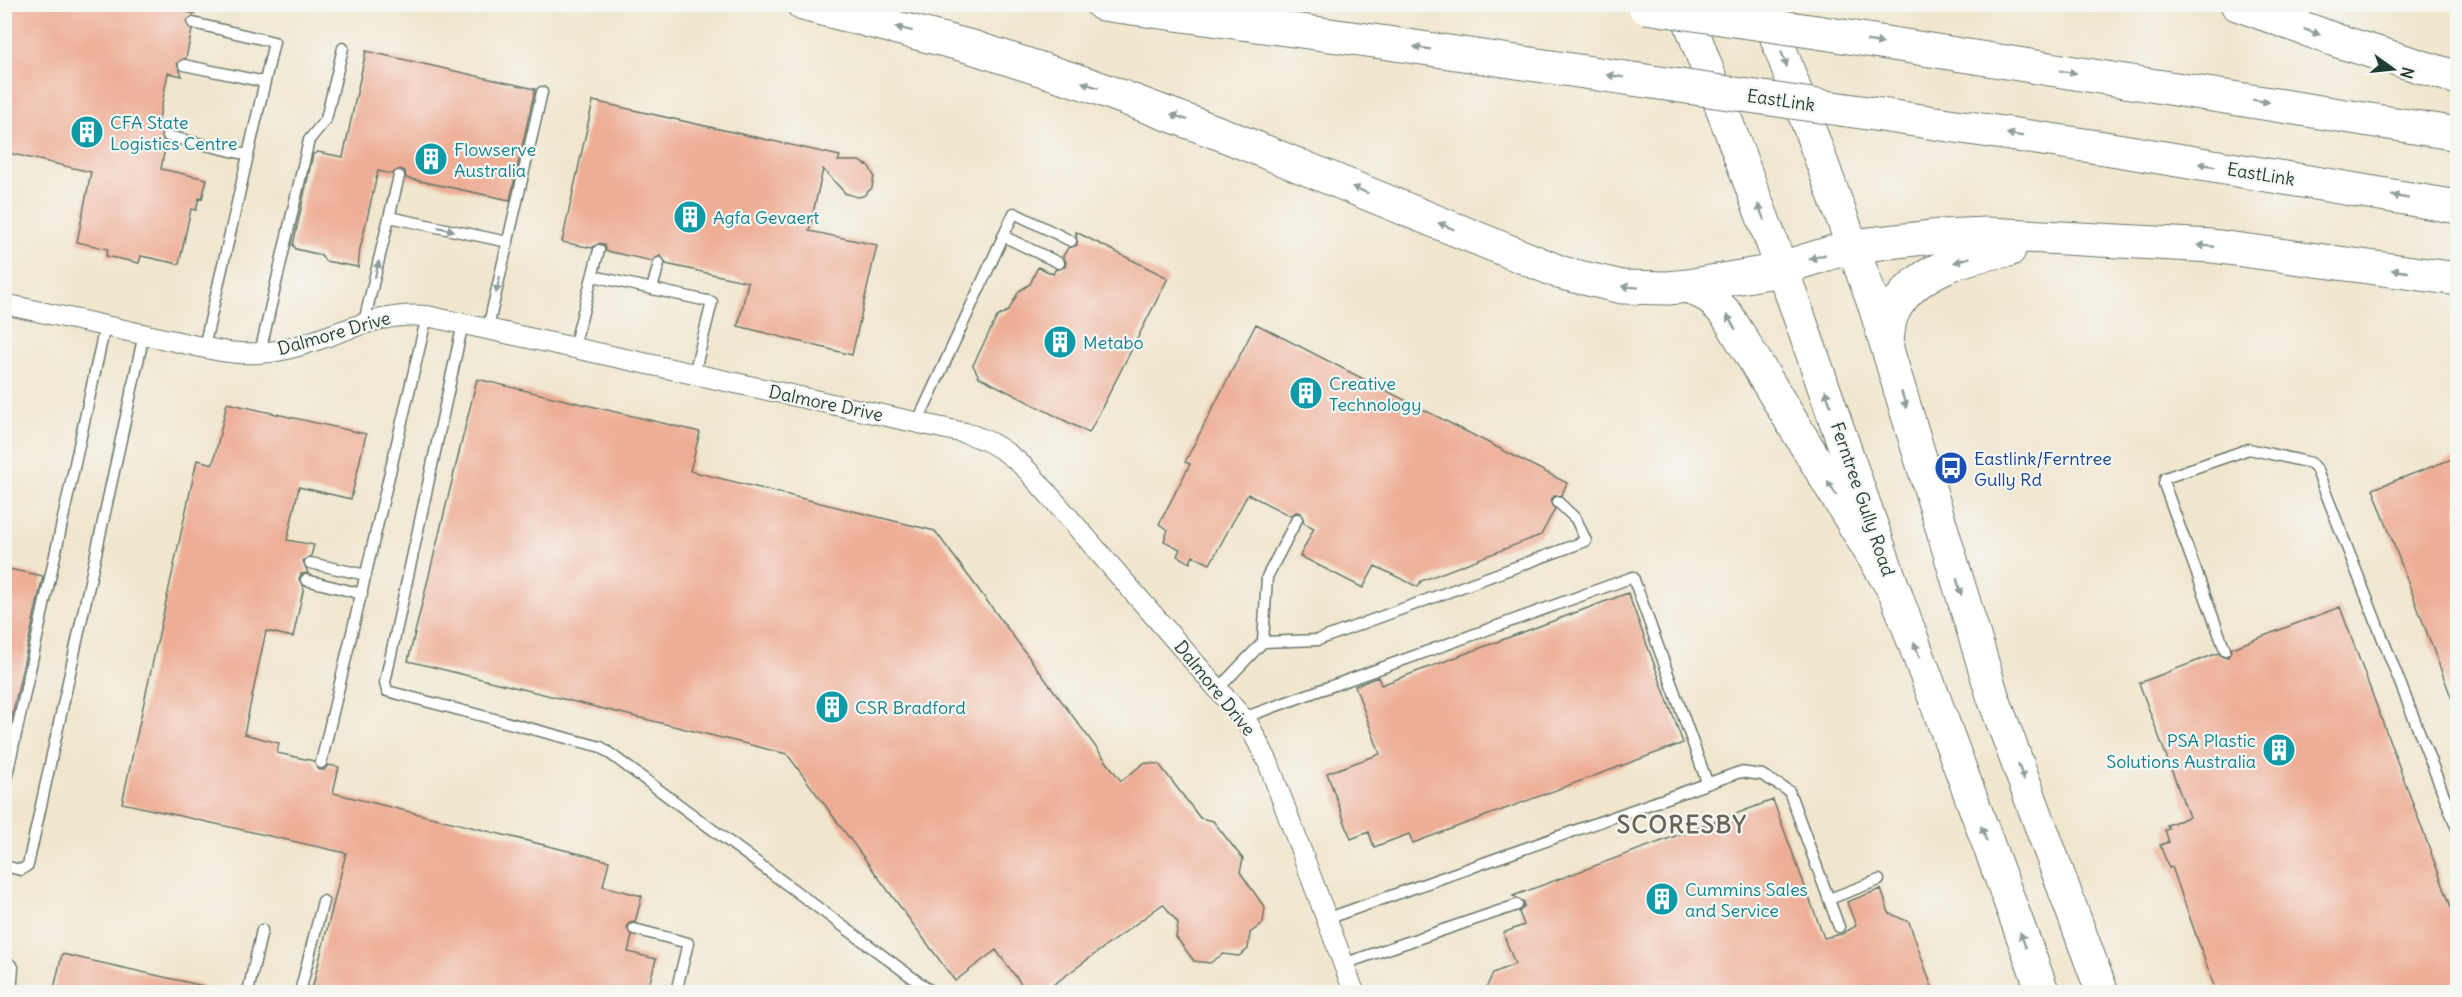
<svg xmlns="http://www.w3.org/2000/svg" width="2462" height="997" viewBox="0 0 2462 997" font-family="Delius,sans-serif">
<rect width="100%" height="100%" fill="#f6f6f2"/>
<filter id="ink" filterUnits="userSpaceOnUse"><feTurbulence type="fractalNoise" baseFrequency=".0167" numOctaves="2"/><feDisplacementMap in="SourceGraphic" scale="12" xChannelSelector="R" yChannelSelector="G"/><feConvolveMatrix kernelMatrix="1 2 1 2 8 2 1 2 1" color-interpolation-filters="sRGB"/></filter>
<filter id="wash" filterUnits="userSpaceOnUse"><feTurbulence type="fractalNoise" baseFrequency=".008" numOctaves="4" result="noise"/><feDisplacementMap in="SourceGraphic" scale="24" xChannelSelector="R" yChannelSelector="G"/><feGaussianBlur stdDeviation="1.35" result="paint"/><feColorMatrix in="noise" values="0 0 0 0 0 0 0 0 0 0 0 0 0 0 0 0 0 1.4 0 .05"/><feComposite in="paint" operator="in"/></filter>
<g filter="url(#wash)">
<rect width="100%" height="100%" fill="#f1e6ce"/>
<g id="blocks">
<!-- building -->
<path fill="#eeae96" d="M 4,4 L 153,4 L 195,14 L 186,22 L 192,30 L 186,58 L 177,63 L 182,76 L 168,73 L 158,124 L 170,127 L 161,135 L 166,143 L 161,169 L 207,179 L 202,199 L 199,198 L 196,210 L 191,209 L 179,264 L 141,256 L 139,263 L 106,256 L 108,249 L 77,242 L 91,172 L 4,152 Z
M 366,51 L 535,89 L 510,200 L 406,178 L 405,171 L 400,169 L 392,174 L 378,171 L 360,249 L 358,267 L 325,261 L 321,255 L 296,249 L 293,245 L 313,154 L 318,152 L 343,157 Z
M 593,101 L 840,156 L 838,161 L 859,161 L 869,166 L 874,176 L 872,188 L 863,196 L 857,197 L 845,193 L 823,169 L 809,231 L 877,245 L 852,355 L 738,326 L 748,282 L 666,264 L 660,256 L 652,261 L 606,251 L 605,245 L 600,243 L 592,248 L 562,242 Z
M 1076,232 L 1168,278 L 1089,433 L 979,377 L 973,365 L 997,317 L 1008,311 L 1019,291 L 1030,284 L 1038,267 L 1053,274 L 1055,270 L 1065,267 L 1066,262 L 1063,256 L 1068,248 L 1077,245 Z
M 1256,324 L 1567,483 L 1561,496 L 1555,495 L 1551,500 L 1555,509 L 1541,535 L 1421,581 L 1418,587 L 1375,566 L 1363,588 L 1300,556 L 1314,528 L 1304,523 L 1301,513 L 1296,512 L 1290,516 L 1248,494 L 1210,564 L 1193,556 L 1190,563 L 1177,556 L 1180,549 L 1164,541 L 1168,530 L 1159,524 L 1190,464 L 1185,462 Z
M 477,379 L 700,432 L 690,471 L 935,531 L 1121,781 L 1144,763 L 1159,764 L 1200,818 L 1213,821 L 1243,859 L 1240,872 L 1265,908 L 1263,923 L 1250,933 L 1248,949 L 1239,956 L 1223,954 L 1210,963 L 1194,961 L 1176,937 L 1178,923 L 1163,904 L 1042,993 L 1028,993 L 996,950 L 955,981 L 787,754 L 408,661 Z
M 227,403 L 366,434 L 351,499 L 299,487 L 287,540 L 314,545 L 311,556 L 303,561 L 308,573 L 301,574 L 299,579 L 304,587 L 293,637 L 266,631 L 244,734 L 279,743 L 277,753 L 314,761 L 319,770 L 324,770 L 328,765 L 339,767 L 333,793 L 609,861 L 603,886 L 642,896 L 635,922 L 629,923 L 627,928 L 632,936 L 628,952 L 656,959 L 647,993 L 311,993 L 346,853 L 122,803 L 197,460 L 213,464 Z
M 2457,457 L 2457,709 L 2456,710 L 2373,489 Z
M 4,568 L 43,576 L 9,730 L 4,729 Z
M 1628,593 L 1683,743 L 1413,843 L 1409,834 L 1374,847 L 1369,832 L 1351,839 L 1327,773 L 1380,754 L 1355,686 L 1378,677 L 1381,685 Z
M 2340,607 L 2457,923 L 2457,993 L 2224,993 L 2222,987 L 2215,989 L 2172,867 L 2169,868 L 2160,845 L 2169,842 L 2165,830 L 2169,829 L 2167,825 L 2189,817 L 2139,683 L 2218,653 L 2223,657 L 2228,657 L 2232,648 Z
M 1773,800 L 1824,938 L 1842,934 L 1856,926 L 1847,902 L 1881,889 L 1889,913 L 1909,922 L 1934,993 L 1484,993 L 1493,973 L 1515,964 L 1503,933 L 1524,925 L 1519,912 L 1524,907 L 1524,902 L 1513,896 Z
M 62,954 L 204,986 L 203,993 L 53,993 Z"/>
</g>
</g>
<g filter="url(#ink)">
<use href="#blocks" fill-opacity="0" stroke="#68786a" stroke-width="1.5"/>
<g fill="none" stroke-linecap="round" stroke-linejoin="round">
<!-- lane casing -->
<g stroke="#68786a" stroke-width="13">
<path id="lane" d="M 193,23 L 274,42 L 204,347
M 184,65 L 265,82
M 168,136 L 248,155
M 389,217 L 508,242
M 1003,236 L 1059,263
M 593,276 L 712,302 L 694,374
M 652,289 L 659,263
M 364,322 L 399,176
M 463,323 L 385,682 L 387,691 L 601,747 L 932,992
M 488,328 L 542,92
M 574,347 L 599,250
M 260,353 L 309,140 L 326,119 L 343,48
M 917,423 L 1014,213 L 1071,241
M 310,563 L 366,575
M 306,580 L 362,594
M 1263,642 L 1267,577 L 1297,519
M 2225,650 L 2164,484 L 2165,478 L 2249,449 L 2311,463 L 2316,468 L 2458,831
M 1219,688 L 1263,642 L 1318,640 L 1586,541 L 1576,519 L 1558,502
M 1243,718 L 1633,577 L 1707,782
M 321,763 L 427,316
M 4,789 L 105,326
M 4,866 L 21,870 L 28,865 L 144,334
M 1829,899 L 1879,880
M 1326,919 L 1740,772 L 1762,775 L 1789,791 L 1839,927
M 634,929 L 688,943 L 676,992
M 4,959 L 13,967 L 11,992
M 1343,964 L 1517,905
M 248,992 L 262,930
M 300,992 L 323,901"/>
</g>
<!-- street casing -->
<g stroke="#68786a" stroke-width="22">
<path id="street" d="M 4,304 C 55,315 105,326 156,337 C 190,344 224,355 259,353 C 318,350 364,310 427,316 L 965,433 C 991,440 1010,453 1029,472 L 1249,725 L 1268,762 L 1354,992"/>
</g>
<!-- primary casing -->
<g stroke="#68786a" stroke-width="34">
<path id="primary" d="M 1683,4 L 1793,299 L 1895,592 L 2043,992
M 1764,4 L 1875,308 L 1993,697 L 2102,992"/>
</g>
<!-- highway casing -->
<g stroke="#68786a" stroke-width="35">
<path id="highway" d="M 803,4 L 972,47 L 1090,85 L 1224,135 L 1562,273 L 1622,287 L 1668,288 L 1688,286 L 1769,272 L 1853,246 L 1941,236 L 1987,234 L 2212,246 L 2458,279
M 1102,4 L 1381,42 L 1673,85
M 2237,4 L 2338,41 L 2458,78
M 1817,32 L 2458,134
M 1847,110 L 2111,149 L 2458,207
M 1688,286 L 1710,297 L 1727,315 L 1895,592
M 1887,344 C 1888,333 1888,322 1893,312 C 1913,271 1968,255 2009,250"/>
</g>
<!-- lane -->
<use href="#lane" stroke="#fff" stroke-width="10"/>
<!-- street -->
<use href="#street" stroke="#fff" stroke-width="20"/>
<!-- primary -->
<use href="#primary" stroke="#fff" stroke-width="32"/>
<!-- highway -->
<use href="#highway" stroke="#fff" stroke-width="33"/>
<!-- highway-bridge casing -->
<g stroke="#68786a" stroke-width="35" stroke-linecap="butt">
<path id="highway-bridge" d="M 1645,7 L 1817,32
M 1673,85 L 1847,110"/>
</g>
<!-- highway-bridge -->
<use href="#highway-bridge" stroke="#fff" stroke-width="33"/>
</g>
<!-- one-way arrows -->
<defs><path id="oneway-solid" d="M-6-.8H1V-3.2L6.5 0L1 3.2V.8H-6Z" transform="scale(1.5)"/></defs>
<g fill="#8f9e9a">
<use href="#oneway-solid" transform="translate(904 29) rotate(-166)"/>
<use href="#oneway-solid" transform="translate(2312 32) rotate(20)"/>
<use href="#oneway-solid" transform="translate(1875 42) rotate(9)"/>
<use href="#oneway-solid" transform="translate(1422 48) rotate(-171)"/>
<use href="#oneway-solid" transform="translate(1784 59) rotate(70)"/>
<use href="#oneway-solid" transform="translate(2068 72) rotate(8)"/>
<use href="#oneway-solid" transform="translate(1615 76) rotate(-171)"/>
<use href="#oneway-solid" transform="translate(1090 85) rotate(-161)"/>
<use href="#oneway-solid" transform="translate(2261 101) rotate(9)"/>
<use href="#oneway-solid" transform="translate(1179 117) rotate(-160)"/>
<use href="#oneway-solid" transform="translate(2015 135) rotate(-171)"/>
<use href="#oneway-solid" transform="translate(2207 165) rotate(-171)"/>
<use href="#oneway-solid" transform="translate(1360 190) rotate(-158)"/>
<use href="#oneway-solid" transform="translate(2400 197) rotate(-170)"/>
<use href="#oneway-solid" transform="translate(1761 212) rotate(-111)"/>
<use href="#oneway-solid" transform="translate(1446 226) rotate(-157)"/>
<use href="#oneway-solid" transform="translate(446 229) rotate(12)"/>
<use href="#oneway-solid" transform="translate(2206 246) rotate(-175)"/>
<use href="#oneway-solid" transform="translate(1817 257) rotate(164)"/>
<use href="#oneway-solid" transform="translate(1962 260) rotate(161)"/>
<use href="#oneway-solid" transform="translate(377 269) rotate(-77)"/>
<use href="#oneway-solid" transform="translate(2400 271) rotate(-172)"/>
<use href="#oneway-solid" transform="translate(498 285) rotate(103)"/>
<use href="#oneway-solid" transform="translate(1630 287) rotate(-176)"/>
<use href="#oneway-solid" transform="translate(1731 322) rotate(-122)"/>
<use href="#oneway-solid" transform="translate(1828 398) rotate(-109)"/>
<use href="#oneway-solid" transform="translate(1904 400) rotate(73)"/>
<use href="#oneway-solid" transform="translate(1832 488) rotate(-121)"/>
<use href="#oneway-solid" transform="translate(1959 587) rotate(75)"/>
<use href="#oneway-solid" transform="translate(1917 650) rotate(-110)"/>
<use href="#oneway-solid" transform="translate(2021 772) rotate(70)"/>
<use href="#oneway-solid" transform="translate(1984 834) rotate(-110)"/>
<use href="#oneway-solid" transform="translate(2023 940) rotate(-110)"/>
</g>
</g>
<!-- icons -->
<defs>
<g id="building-disc" transform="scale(1.725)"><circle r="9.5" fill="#0f9aa8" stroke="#f6f6f2"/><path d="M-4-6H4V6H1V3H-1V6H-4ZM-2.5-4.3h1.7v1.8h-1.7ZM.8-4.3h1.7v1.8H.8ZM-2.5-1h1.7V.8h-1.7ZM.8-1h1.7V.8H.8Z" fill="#fff"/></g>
<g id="bus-disc" transform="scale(1.725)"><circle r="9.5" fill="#1a4fb4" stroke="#f6f6f2"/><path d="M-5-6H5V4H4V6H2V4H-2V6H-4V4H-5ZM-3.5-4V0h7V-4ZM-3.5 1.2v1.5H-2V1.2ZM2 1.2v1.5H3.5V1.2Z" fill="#fff"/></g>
</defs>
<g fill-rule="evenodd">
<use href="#building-disc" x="87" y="132"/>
<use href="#building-disc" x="431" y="159"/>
<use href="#building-disc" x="690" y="217"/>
<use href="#building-disc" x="1060" y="342"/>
<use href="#building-disc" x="1306" y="393"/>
<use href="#bus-disc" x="1951" y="468"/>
<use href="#building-disc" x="832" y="707"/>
<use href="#building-disc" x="2279" y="750"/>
<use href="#building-disc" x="1662" y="899"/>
</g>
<g text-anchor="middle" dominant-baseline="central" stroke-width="4.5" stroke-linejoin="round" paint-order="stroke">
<!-- street labels -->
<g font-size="18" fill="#1f3d34" stroke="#f6f6f2">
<text transform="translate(1781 100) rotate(8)">EastLink</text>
<text transform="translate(2261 174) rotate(9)">EastLink</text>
<text transform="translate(334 333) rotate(-16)">Dalmore Drive</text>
<text transform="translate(826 403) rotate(12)">Dalmore Drive</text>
<text transform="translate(1863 499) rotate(71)">Ferntree Gully Road</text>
<text transform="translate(1215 688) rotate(51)">Dalmore Drive</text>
</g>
<!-- culture labels -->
<g font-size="18" fill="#0d838f" stroke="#f6f6f2" text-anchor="start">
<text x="110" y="122">CFA State<tspan x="110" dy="21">Logistics Centre</tspan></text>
<text x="454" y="149">Flowserve<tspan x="454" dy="21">Australia</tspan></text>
<text x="713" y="217">Agfa Gevaert</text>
<text x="1083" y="342">Metabo</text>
<text x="1329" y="383">Creative<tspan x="1329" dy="21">Technology</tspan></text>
<text x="855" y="707">CSR Bradford</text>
<text x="2256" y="740" text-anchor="end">PSA Plastic<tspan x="2256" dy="21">Solutions Australia</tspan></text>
<text x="1685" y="889">Cummins Sales<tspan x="1685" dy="21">and Service</tspan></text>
</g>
<!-- transit labels -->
<g font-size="18" fill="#164399" stroke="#f6f6f2" text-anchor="start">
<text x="1974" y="458">Eastlink/Ferntree<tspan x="1974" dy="21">Gully Rd</tspan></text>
</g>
<!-- district labels -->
<g font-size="24" font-weight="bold" letter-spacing="1.5" fill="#676556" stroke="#f6f6f2">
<text x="1682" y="824">SCORESBY</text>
</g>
</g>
<!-- margin -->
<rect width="2462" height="997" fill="none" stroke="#f6f6f2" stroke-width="24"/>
<!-- north arrow -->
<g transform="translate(2393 69) rotate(105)" stroke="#f6f6f2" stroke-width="4.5" paint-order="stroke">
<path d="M0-4.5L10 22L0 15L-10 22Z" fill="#1f3d34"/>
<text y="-9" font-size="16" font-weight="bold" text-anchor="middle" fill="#1f3d34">N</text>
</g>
</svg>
